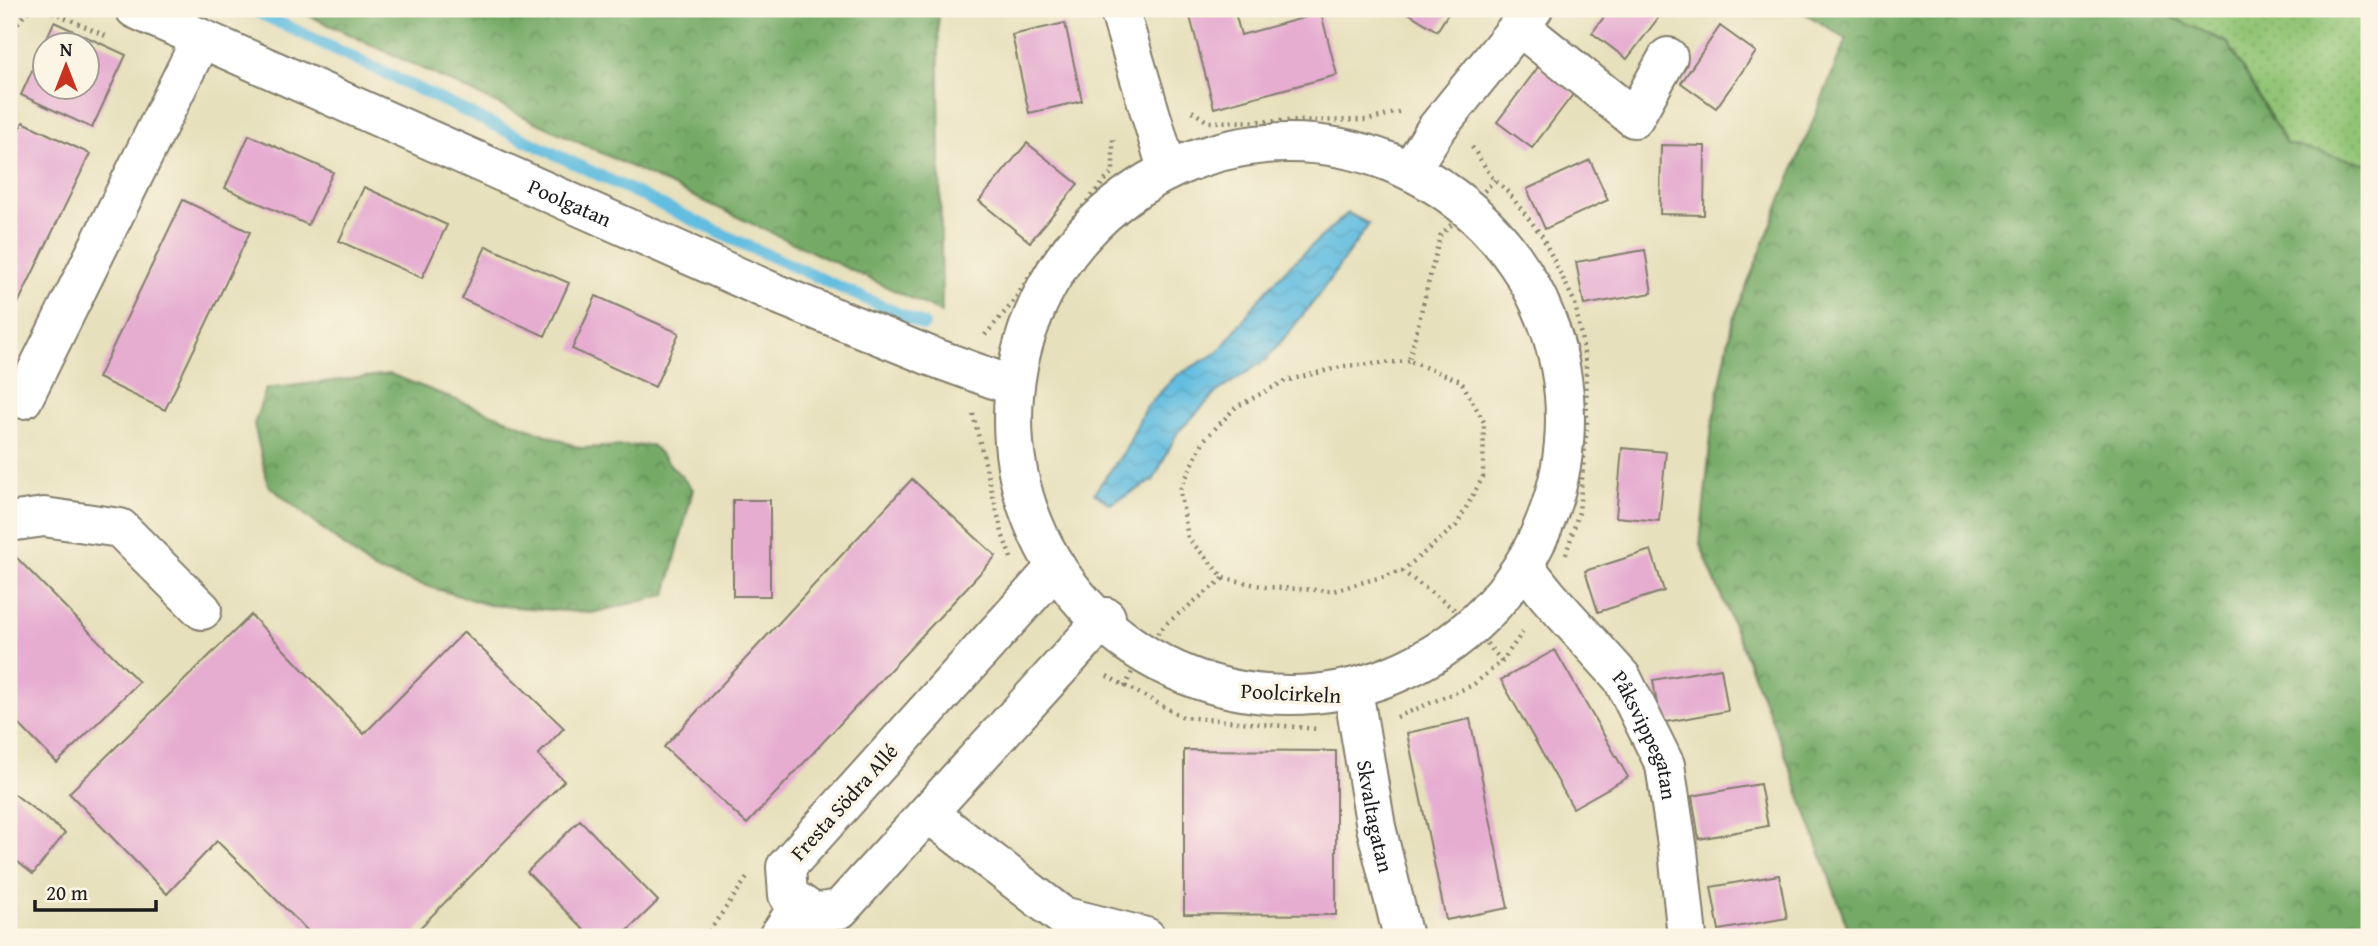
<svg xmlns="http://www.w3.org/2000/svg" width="2378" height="946" viewBox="0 0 2378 946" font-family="'Gentium Book Plus',serif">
<defs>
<pattern id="grass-dots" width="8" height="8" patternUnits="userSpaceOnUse" patternTransform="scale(1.75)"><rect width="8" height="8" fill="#91c475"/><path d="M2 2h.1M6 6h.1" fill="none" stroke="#7ca865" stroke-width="1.8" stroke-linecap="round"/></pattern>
<pattern id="forest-crowns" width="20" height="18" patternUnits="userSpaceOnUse" patternTransform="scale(1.75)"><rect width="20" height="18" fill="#74aa66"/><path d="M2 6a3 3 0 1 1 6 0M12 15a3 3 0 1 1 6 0" fill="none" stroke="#5e8a53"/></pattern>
<pattern id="water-waves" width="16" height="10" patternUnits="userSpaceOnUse" patternTransform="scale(1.75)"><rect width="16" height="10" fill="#62bde0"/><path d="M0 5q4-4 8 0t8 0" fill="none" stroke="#54a2c0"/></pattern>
</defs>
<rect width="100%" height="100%" fill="#fcf5e5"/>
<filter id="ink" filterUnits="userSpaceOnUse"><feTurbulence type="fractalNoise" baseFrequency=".0143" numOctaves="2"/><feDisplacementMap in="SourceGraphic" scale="14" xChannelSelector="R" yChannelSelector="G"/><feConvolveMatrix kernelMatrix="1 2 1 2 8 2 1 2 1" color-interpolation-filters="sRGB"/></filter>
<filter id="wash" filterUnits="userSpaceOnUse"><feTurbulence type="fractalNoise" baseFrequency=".00686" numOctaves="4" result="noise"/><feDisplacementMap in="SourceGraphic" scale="28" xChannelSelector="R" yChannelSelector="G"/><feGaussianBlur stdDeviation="1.57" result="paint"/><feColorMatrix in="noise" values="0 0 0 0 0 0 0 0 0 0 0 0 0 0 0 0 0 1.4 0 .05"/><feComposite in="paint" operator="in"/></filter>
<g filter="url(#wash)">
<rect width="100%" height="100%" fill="#e7e0bc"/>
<!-- grass -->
<path fill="url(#grass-dots)" stroke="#567048" stroke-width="2" d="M 2155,9 L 2369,9 L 2369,164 L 2286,144 L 2228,43 Z"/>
<!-- forest -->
<path fill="url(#forest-crowns)" stroke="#486341" stroke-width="2" d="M 295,9 L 938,9 L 942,313 Z
M 1798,9 L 2155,9 L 2228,43 L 2286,144 L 2369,164 L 2369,937 L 1851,937 L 1781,743 L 1700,544 L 1712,427 L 1732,322 L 1846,39 Z
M 390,374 L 580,448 L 652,445 L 693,489 L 666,595 L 592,613 L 489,605 L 374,570 L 268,485 L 254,424 L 266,389 Z"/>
<!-- water -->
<path fill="url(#water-waves)" stroke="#3f6c7e" stroke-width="2" d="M 1348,213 L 1369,224 L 1316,299 L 1267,359 L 1217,392 L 1177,433 L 1153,481 L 1110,504 L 1094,493 L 1126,449 L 1145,408 L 1176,376 L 1218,352 L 1261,297 L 1286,269 Z"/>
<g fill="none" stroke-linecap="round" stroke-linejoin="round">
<!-- stream -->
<path stroke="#62bde0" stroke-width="12" d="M 251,9 L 739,242 L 924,325"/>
</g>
<g id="blocks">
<!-- building -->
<path fill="#e6add1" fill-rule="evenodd" d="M 1188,9 L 1234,9 L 1241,35 L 1321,13 L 1337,75 L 1214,108 Z
M 1402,9 L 1451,9 L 1437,31 Z
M 1610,9 L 1665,9 L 1627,59 L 1592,33 Z
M 54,22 L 126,55 L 92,128 L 21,95 ZM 46,46 L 88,46 L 88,88 L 46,88 Z
M 1065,23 L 1082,101 L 1029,113 L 1012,35 Z
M 1720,26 L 1756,52 L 1716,108 L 1681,83 Z
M 1539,66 L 1574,93 L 1532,148 L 1497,122 Z
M 23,122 L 90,154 L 9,322 L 9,151 Z
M 249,135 L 333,172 L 308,225 L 225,188 Z
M 1027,143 L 1078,184 L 1030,242 L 979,201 Z
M 1661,145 L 1705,146 L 1704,215 L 1660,214 Z
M 1590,160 L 1608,200 L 1545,229 L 1527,189 Z
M 364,187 L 447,225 L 422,278 L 339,241 Z
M 183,200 L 250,232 L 165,410 L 98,378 Z
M 486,246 L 569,283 L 545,336 L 462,299 Z
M 1645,250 L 1652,293 L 1584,305 L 1576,262 Z
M 596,296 L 679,333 L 655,387 L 572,349 Z
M 1622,448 L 1666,452 L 1659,521 L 1616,517 Z
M 912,479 L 996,556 L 747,824 L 664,747 Z
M 733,500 L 770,500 L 770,596 L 733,596 Z
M 9,550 L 139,682 L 57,763 L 9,714 Z
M 1651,550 L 1664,591 L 1598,612 L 1585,571 Z
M 251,615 L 364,734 L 464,632 L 564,728 L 538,755 L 564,781 L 411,937 L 314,937 L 217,841 L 167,894 L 69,793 Z
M 1555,650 L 1628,777 L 1573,808 L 1501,680 Z
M 1721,668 L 1728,711 L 1660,723 L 1653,680 Z
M 1470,719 L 1508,908 L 1446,920 L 1407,733 Z
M 1184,750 L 1336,751 L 1336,915 L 1184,914 Z
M 1760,784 L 1768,826 L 1699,839 L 1692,796 Z
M 9,790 L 65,833 L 33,874 L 9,855 Z
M 580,820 L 658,901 L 621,937 L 591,937 L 527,872 Z
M 1779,875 L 1787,918 L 1719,930 L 1711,887 Z"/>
</g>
</g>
<g filter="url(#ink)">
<use href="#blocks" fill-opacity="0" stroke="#827e6c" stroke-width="2"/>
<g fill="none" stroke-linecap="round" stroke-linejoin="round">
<!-- minor casing -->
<g stroke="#827e6c" stroke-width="42">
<g id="minor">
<path id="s1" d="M 135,9 L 779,295 L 930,356 L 1010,385"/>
<path d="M 1119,9 L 1165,162"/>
<path d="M 1519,26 L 1634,118 L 1668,57"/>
<circle cx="1289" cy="419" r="276"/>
<path d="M 1414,164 L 1436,129 L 1533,9"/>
<path d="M 23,399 L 201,39"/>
<path d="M 9,522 L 44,517 L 120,528 L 202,610"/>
<path d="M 1056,567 L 786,867 L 788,895 L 814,913 L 840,909 L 1106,617"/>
<path id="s2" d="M 1525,567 L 1548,596 L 1622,678 L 1665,765 L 1678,851 L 1687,937"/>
<path id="s3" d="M 1354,696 L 1376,827 L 1403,937"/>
<path d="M 928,813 L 1062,916 L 1146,937"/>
<path d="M 778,937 L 800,904"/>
</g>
</g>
<!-- path -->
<path stroke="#827e6c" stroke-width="4.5" stroke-dasharray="2 5" stroke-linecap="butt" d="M 46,9 L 106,36
M 9,42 L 15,26 L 30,9
M 1192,111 L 1208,122 L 1368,120 L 1399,112
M 1472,147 L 1492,177 L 1508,192 L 1542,236 L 1575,303 L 1586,364 L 1587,424 L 1579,512 L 1566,554
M 985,335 L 1011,305 L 1050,245 L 1113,171 L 1113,136
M 1409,361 L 1345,366 L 1285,381 L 1236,407 L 1204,440 L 1180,490 L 1188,538 L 1224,578 L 1266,587 L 1333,591 L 1402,571 L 1456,526 L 1483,477 L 1484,422 L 1461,381 L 1409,361 L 1440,236 L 1495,180
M 973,414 L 1003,536 L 1011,558
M 1402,571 L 1462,615 L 1502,661
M 1107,676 L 1183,717 L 1318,729
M 1125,687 L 1141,652 L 1167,623 L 1224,578
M 1397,717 L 1473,685 L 1502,661 L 1525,629
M 705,937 L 747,878"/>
<!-- minor -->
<use href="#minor" stroke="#fff" stroke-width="38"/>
</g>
</g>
<g text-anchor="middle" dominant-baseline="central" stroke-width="7" stroke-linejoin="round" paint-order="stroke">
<!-- street labels -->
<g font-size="21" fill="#1c1c1c" stroke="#fcf5e5">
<text stroke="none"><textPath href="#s1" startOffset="476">Poolgatan</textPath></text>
<text transform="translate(1291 693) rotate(3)">Poolcirkeln</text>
<text stroke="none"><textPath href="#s2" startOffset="210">Påksvippegatan</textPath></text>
<text transform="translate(844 802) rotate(-48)">Fresta Södra Allé</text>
<text stroke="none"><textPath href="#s3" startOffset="122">Skvaltagatan</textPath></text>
</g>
</g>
<!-- margin -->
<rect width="2378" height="946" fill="none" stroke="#fcf5e5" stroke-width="35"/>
<!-- north arrow -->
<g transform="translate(66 66)"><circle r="33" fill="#fcf5e5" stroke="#a29e95" stroke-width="2"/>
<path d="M0-5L12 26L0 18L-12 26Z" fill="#c8321e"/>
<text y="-10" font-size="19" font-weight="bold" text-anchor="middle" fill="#1c1c1c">N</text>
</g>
<!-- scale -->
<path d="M35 900v10h121v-10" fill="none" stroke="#1c1c1c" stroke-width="3.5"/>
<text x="46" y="900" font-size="21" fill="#1c1c1c" stroke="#fcf5e5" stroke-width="5" paint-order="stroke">20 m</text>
</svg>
